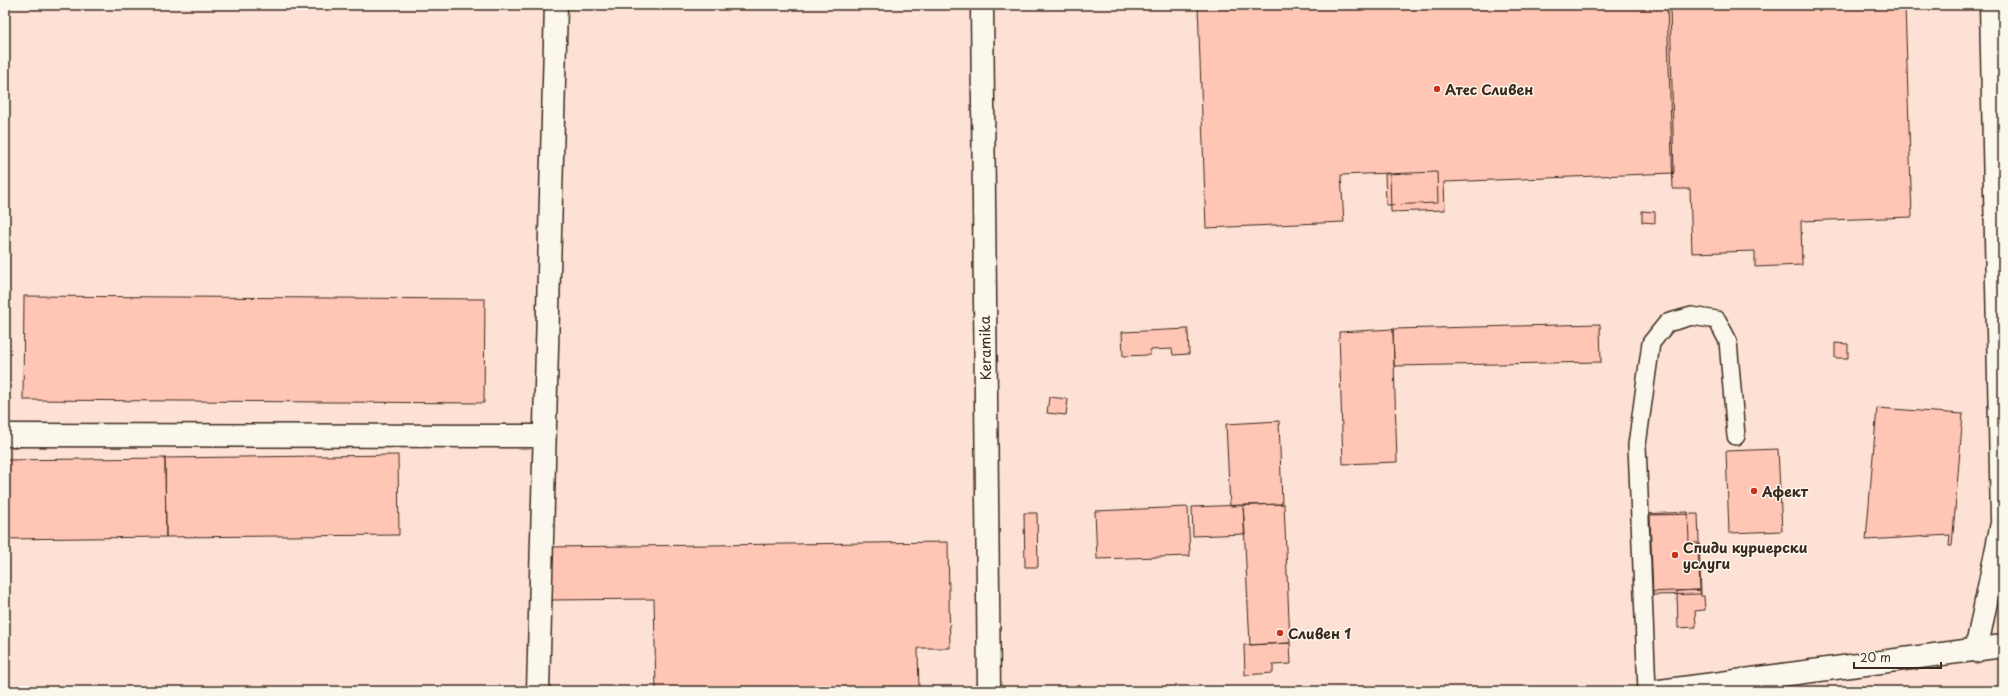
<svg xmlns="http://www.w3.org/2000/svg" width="2008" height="696" viewBox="0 0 2008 696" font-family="'Playpen Sans',sans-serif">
<rect width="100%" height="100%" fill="#fcede1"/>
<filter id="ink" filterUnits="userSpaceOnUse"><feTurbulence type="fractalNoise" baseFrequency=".025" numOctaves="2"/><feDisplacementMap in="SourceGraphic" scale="8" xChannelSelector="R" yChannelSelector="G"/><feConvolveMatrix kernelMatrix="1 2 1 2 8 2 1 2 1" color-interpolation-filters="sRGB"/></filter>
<g filter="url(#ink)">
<!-- built -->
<path fill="#fde1d4" d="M 5,5 L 2003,5 L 2003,691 L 5,691 Z"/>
<!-- building -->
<path fill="#ffc5b5" stroke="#3b2a1e" d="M 1198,5 L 1670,5 L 1674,173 L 1444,182 L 1445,210 L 1391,212 L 1390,173 L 1341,175 L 1344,222 L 1206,228 Z
M 1667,5 L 1905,5 L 1912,217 L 1801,221 L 1802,265 L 1755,267 L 1755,251 L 1692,253 L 1690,189 L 1673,189 Z
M 1437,172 L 1438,203 L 1386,205 L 1385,174 Z
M 1642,211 L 1655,212 L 1655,223 L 1642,222 Z
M 24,296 L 485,299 L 484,403 L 23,400 Z
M 1600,324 L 1601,362 L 1394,366 L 1393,329 Z
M 1188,329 L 1189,354 L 1173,355 L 1172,349 L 1150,350 L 1150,355 L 1123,356 L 1122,332 Z
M 1393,329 L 1397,462 L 1343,464 L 1339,332 Z
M 1835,343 L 1848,344 L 1848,358 L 1835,358 Z
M 1049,397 L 1068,399 L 1066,415 L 1047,413 Z
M 1877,408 L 1963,414 L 1952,546 L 1949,546 L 1950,535 L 1866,540 Z
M 1279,421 L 1282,504 L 1230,506 L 1226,424 Z
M 1778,449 L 1782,531 L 1729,533 L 1726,451 Z
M 398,455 L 399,535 L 166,537 L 165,458 Z
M 165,458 L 166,537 L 5,539 L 5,460 Z
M 1284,504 L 1290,643 L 1250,645 L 1243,505 Z
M 1243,505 L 1245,534 L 1193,536 L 1192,507 Z
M 1188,507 L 1190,556 L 1097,559 L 1095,511 Z
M 1688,512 L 1689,543 L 1698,543 L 1700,590 L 1648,592 L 1645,514 Z
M 1024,513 L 1037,513 L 1038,567 L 1025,567 Z
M 1698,514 L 1701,594 L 1653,595 L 1650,515 Z
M 948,542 L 950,648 L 918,648 L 919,691 L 656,691 L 654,599 L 551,600 L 550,547 Z
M 1700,590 L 1701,596 L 1704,596 L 1705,610 L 1695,611 L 1696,627 L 1678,628 L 1677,591 Z
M 1290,643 L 1291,664 L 1273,665 L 1273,673 L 1245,675 L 1244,645 Z"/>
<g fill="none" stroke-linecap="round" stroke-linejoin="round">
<!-- lane casing -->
<g stroke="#3b2a1e" stroke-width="20">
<path id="lane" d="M 1647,691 L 1637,445 L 1651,343 L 1667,323 L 1692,316 L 1717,320 L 1728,341 L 1736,436"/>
</g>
<!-- street casing -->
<g stroke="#3b2a1e" stroke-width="25">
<path id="street" d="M 1991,5 L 2002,518
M 5,435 L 544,436
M 1976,651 L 2003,518
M 538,691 L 556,5"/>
</g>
<!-- secondary casing -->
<g stroke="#3b2a1e" stroke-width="25">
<path id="secondary" d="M 982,5 L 989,691
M 1660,691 L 2003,646"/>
</g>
<!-- lane -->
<use href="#lane" stroke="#fbf7ec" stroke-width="17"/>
<!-- street -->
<use href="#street" stroke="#fbf7ec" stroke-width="22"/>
<!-- secondary -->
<use href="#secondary" stroke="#fbf7ec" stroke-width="22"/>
</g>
</g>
<!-- markers -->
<g fill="#c8321e" stroke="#fbf7ec" stroke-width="1.5">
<circle cx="1437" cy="89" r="4"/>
<circle cx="1754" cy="491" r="4"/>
<circle cx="1675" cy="555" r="4"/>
<circle cx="1280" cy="633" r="4"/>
</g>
<g text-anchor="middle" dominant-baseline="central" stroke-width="3" stroke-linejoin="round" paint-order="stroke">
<!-- poi labels -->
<g font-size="14" font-weight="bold" fill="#3b2a1e" stroke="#fbf7ec" text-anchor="start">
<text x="1445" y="89">Атес Сливен</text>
<text x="1762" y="491">Афект</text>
<text x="1683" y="547">Спиди куриерски<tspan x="1683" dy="16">услуги</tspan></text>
<text x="1288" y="633">Сливен 1</text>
</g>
<!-- street labels -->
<g font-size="14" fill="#3b2a1e" stroke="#fbf7ec">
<text transform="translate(985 348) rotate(-91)">Keramika</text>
</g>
</g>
<!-- margin -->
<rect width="2008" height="696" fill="none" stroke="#fbf7ec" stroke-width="20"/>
<rect x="10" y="10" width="1988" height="676" fill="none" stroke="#3b2a1e" stroke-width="1.5" filter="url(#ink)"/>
<!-- scale -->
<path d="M1854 662v6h87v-6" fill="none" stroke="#3b2a1e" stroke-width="2"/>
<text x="1860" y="662" font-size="12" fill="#3b2a1e" stroke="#fbf7ec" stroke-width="3" paint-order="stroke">20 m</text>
</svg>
